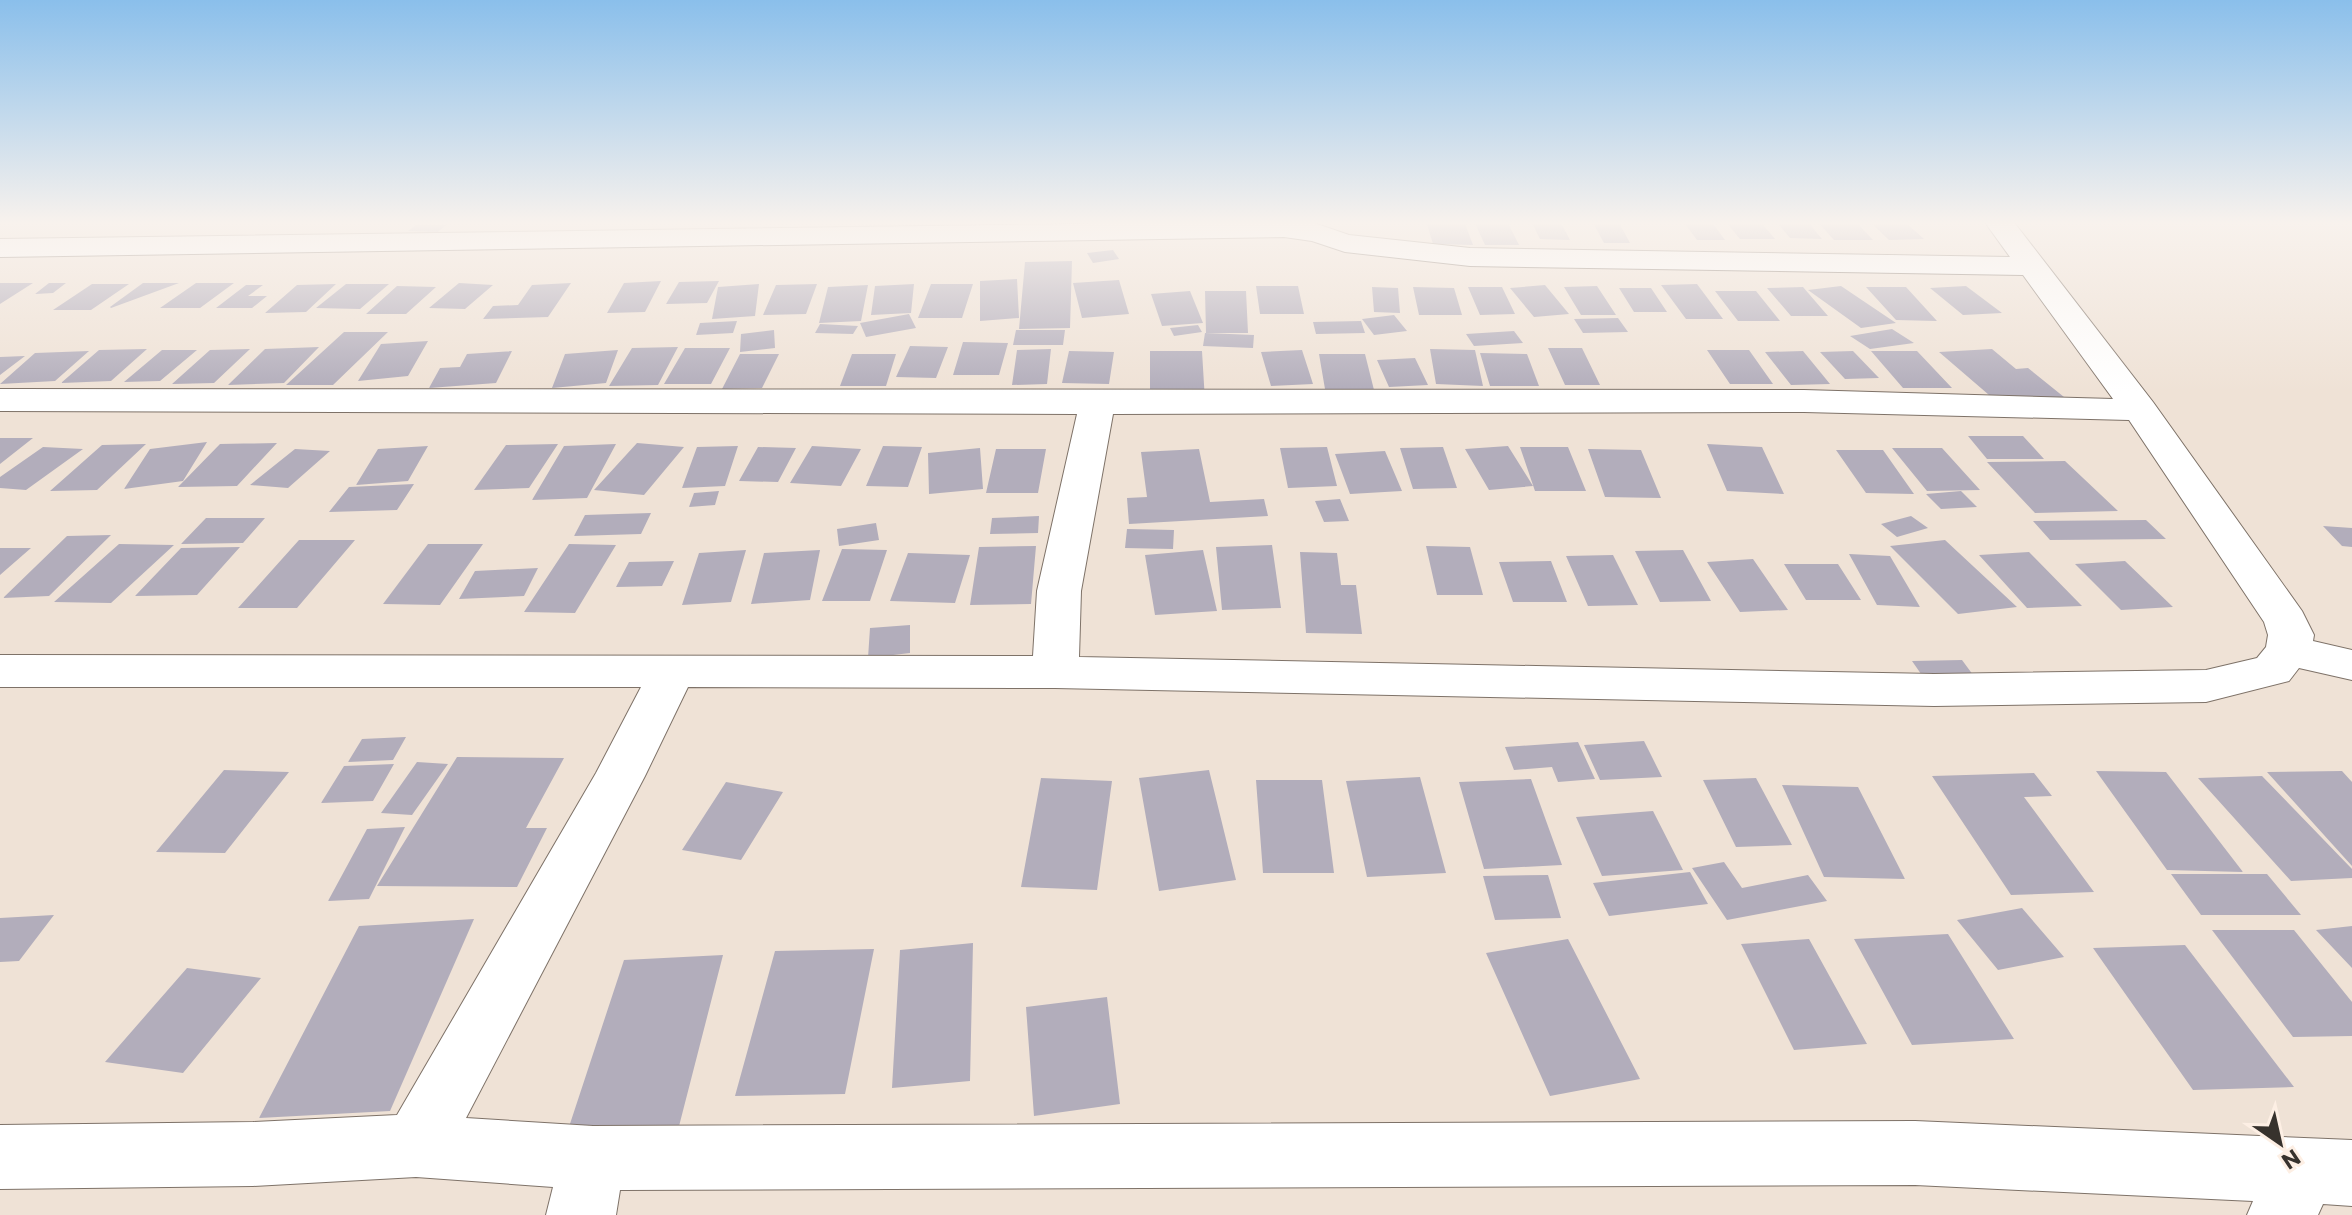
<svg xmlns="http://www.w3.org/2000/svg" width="2352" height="1215" viewBox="0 0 2352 1215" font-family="Commissioner,sans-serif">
<rect width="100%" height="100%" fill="#efe2d6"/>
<!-- building -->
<path fill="#b2adbb" d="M 1426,221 L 1464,221 L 1473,245 L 1433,244 Z
M 1474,221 L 1507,221 L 1519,245 L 1485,245 Z
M 1531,221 L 1560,221 L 1570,240 L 1540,239 Z
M 1592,221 L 1618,221 L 1630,243 L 1604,243 Z
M 1683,221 L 1711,221 L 1725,240 L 1697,240 Z
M 1725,221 L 1760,221 L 1775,239 L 1740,239 Z
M 1776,221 L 1807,221 L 1822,239 L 1790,238 Z
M 1817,221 L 1855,221 L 1873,240 L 1834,240 Z
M 1869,221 L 1904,221 L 1924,239 L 1889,240 Z
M 416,225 L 446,225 L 438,232 L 408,231 Z
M 1113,250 L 1119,259 L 1093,263 L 1087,253 Z
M 1072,261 L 1070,328 L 1019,329 L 1025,262 Z
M 1017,279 L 1019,318 L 980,321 L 980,281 Z
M 1119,280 L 1129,314 L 1082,318 L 1073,283 Z
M 661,281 L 645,312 L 607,313 L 624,283 Z
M 719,281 L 707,303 L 666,304 L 679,282 Z
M 0,283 L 33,283 L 0,304 Z
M 49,283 L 66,283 L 53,293 L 35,294 Z
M 143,283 L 179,283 L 111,308 L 110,307 Z
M 196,283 L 234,283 L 200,308 L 160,308 Z
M 459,283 L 493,285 L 465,309 L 429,308 Z
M 571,283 L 548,317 L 483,319 L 493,306 L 518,305 L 532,285 Z
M 92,284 L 129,284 L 91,310 L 53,310 Z
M 336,284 L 306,312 L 265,313 L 297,285 Z
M 346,284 L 389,284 L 360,309 L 316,308 Z
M 759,284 L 755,316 L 712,319 L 718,287 Z
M 817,284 L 806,314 L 763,315 L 776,285 Z
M 914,284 L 911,313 L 871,315 L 875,286 Z
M 931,284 L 973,284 L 962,318 L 918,318 Z
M 1697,284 L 1723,319 L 1686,319 L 1661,285 Z
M 246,285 L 263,285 L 248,296 L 267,296 L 252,308 L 216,308 Z
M 868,285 L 861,321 L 819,323 L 828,287 Z
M 1545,285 L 1569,314 L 1534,317 L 1510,288 Z
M 397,286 L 436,287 L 406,314 L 366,314 Z
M 1256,286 L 1298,286 L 1304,314 L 1260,314 Z
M 1597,286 L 1616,315 L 1581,315 L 1564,287 Z
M 1841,286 L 1896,323 L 1861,328 L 1808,290 Z
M 1966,286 L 2002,313 L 1963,315 L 1930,288 Z
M 1372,287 L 1398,288 L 1400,313 L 1374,312 Z
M 1413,287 L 1454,288 L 1462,315 L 1419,315 Z
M 1468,287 L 1502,287 L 1515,314 L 1480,315 Z
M 1803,287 L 1828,316 L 1791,316 L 1767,288 Z
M 1866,287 L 1906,287 L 1937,321 L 1896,320 Z
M 1619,288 L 1651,288 L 1667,312 L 1634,312 Z
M 1190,291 L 1203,323 L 1162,326 L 1151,294 Z
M 1205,291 L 1246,291 L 1248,333 L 1206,333 Z
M 1715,291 L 1756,291 L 1780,321 L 1738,321 Z
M 909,314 L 916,328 L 866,337 L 860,323 Z
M 1394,315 L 1407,331 L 1374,335 L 1362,319 Z
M 1618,318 L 1628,332 L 1583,333 L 1574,319 Z
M 737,321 L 733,333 L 696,335 L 700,323 Z
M 1361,321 L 1365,333 L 1316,334 L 1313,322 Z
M 820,324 L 858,326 L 853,334 L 815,333 Z
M 1198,325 L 1202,332 L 1174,336 L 1170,328 Z
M 1892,329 L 1914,343 L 1870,349 L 1850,336 Z
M 774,330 L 775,348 L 740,352 L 741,334 Z
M 1016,330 L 1065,330 L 1063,345 L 1013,345 Z
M 1514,331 L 1523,343 L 1474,346 L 1466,334 Z
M 344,332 L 388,332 L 333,385 L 286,385 Z
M 1205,333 L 1254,335 L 1253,348 L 1203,346 Z
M 428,341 L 408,376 L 358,381 L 381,344 Z
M 963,342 L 1008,343 L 999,375 L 953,375 Z
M 910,346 L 948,347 L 936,378 L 896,377 Z
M 319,347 L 284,383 L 228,385 L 265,349 Z
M 678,347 L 658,385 L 609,386 L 632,348 Z
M 685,348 L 730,348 L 711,384 L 664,384 Z
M 1548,348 L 1582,348 L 1600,385 L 1565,385 Z
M 147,349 L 111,381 L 61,383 L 99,350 Z
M 250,349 L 214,383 L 172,384 L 210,350 Z
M 1051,349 L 1047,384 L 1012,385 L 1017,350 Z
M 1430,349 L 1475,350 L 1483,386 L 1436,384 Z
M 1992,349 L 2016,369 L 2028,368 L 2064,397 L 1996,401 L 1939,352 Z
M 162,350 L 197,350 L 160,381 L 124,382 Z
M 618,350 L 606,383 L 552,388 L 565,354 Z
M 1302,350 L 1313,384 L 1271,386 L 1261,352 Z
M 1707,350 L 1749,350 L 1773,384 L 1730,384 Z
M 89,351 L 55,381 L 0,384 L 35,353 Z
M 512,351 L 496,383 L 429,388 L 440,368 L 460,367 L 467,354 Z
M 1069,351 L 1114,352 L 1109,384 L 1062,383 Z
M 1150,351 L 1202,351 L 1205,401 L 1150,402 Z
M 1803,351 L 1830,384 L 1791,385 L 1765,352 Z
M 1853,351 L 1879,378 L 1845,379 L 1820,352 Z
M 1871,351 L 1917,351 L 1952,388 L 1903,388 Z
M 1480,353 L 1527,354 L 1539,386 L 1490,386 Z
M 740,354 L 779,354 L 762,388 L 722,389 Z
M 852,354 L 896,354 L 886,386 L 840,386 Z
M 1319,354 L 1365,354 L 1374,390 L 1378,390 L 1382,401 L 1359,389 L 1325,389 Z
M 25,356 L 0,375 L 0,357 Z
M 1415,358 L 1428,385 L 1389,387 L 1377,360 Z
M 1968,436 L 2023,436 L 2044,459 L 1987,459 Z
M 0,438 L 33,438 L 0,464 Z
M 207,442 L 183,481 L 124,489 L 150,449 Z
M 277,443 L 237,486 L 178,487 L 220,444 Z
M 637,443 L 684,447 L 644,495 L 594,490 Z
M 146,444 L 97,490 L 50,491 L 102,445 Z
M 558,444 L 529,488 L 474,490 L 506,445 Z
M 616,444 L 587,498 L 532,500 L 564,446 Z
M 1707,444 L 1762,447 L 1784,494 L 1727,491 Z
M 428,446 L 408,481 L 356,485 L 378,449 Z
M 738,446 L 725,486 L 682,488 L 697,447 Z
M 812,446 L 861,449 L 841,486 L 790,483 Z
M 883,446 L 922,447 L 908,487 L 866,486 Z
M 1508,446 L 1533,486 L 1489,490 L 1465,449 Z
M 43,447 L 83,449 L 26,490 L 0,488 L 0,477 Z
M 758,447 L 796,448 L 778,482 L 739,481 Z
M 1327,447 L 1337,486 L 1288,488 L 1280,448 Z
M 1443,447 L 1457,488 L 1413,489 L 1400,448 Z
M 1520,447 L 1568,447 L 1586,491 L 1535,491 Z
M 980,448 L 983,489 L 929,494 L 928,453 Z
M 1892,448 L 1942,448 L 1980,490 L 1927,491 Z
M 295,449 L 330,451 L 288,488 L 250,485 Z
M 996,449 L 1046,449 L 1038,493 L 986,493 Z
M 1199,449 L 1210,502 L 1264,499 L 1268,516 L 1129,524 L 1127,498 L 1147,497 L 1141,452 Z
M 1588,449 L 1641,450 L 1661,498 L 1605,497 Z
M 1836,450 L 1883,450 L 1914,494 L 1866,493 Z
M 1385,451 L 1402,491 L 1350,494 L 1335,454 Z
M 2065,461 L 2118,511 L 2035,513 L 1987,462 Z
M 414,484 L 397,510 L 329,512 L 349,487 Z
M 719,491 L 715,505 L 689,507 L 694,493 Z
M 1961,491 L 1977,507 L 1941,509 L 1926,494 Z
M 1340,499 L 1349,521 L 1324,522 L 1315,501 Z
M 651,513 L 641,534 L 574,536 L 585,515 Z
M 1039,516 L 1038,533 L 990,534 L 992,518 Z
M 1911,516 L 1928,528 L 1897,537 L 1881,524 Z
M 206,518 L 265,518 L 243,543 L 181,544 Z
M 2146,520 L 2166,539 L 2050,540 L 2033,521 Z
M 876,523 L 879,540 L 839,546 L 837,529 Z
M 2323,526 L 2352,528 L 2352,547 L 2342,546 Z
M 1127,529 L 1174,530 L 1173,549 L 1125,548 Z
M 111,535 L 49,596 L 3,598 L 67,536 Z
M 299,540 L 355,540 L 297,608 L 238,608 Z
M 1945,540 L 2017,607 L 1958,614 L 1890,546 Z
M 119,544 L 174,545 L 111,603 L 54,602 Z
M 428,544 L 483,544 L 440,605 L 383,604 Z
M 569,544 L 616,545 L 575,613 L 524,612 Z
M 1272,545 L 1281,608 L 1222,610 L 1216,547 Z
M 1036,546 L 1031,604 L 970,605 L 979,547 Z
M 1426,546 L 1470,547 L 1483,595 L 1437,595 Z
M 240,547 L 197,595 L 135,596 L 181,548 Z
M 0,548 L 31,548 L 0,575 Z
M 842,549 L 887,550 L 870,601 L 822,601 Z
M 746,550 L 731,602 L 682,605 L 699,553 Z
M 820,550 L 810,600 L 751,604 L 764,553 Z
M 1203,550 L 1217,611 L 1155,615 L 1145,555 Z
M 1683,550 L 1711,601 L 1660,602 L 1635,551 Z
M 1300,552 L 1337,553 L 1341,585 L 1356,585 L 1362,634 L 1306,633 Z
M 2029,552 L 2082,606 L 2027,608 L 1979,555 Z
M 908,553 L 970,555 L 955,603 L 890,601 Z
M 1849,554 L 1890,556 L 1920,607 L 1877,605 Z
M 1613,555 L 1638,605 L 1588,606 L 1566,556 Z
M 1753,559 L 1788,610 L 1740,612 L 1707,562 Z
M 674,561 L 662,586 L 616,587 L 629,562 Z
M 1551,561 L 1567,602 L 1513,602 L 1499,562 Z
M 2125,561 L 2173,607 L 2121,610 L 2075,564 Z
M 1784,564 L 1838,564 L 1861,600 L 1806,600 Z
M 538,568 L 524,596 L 459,599 L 475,571 Z
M 910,625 L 910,653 L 868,658 L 870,628 Z
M 1962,660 L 1979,683 L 1928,684 L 1912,661 Z
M 406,737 L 393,760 L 348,762 L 362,739 Z
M 1644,741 L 1662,777 L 1600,780 L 1584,745 Z
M 1578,742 L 1595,779 L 1558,782 L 1552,767 L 1514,770 L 1505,747 Z
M 457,757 L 564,758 L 526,828 L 547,828 L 517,887 L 377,886 Z
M 417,762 L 448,764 L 412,815 L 381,813 Z
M 394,764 L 373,801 L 321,803 L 344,766 Z
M 224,770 L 289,772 L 225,853 L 156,852 Z
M 1209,770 L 1236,880 L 1159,891 L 1139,778 Z
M 2096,771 L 2166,772 L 2243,872 L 2167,870 Z
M 2342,771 L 2352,782 L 2352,866 L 2267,772 Z
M 2034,773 L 2052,796 L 2024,797 L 2094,892 L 2011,895 L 1932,776 Z
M 2262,776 L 2352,869 L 2352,878 L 2291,881 L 2198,778 Z
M 1420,777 L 1446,873 L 1367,877 L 1346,781 Z
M 1041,778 L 1112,781 L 1097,890 L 1021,887 Z
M 1756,778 L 1792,845 L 1736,847 L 1703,780 Z
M 1531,779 L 1562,865 L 1484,869 L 1459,782 Z
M 1256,780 L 1322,780 L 1334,873 L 1263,873 Z
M 726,782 L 783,792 L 741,860 L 682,850 Z
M 1782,785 L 1858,787 L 1905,879 L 1824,877 Z
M 1653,811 L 1683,870 L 1602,876 L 1576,817 Z
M 405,827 L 369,899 L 328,901 L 367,829 Z
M 1724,862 L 1742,888 L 1808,875 L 1827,901 L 1727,920 L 1692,868 Z
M 1690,872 L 1708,904 L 1609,916 L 1593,883 Z
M 2171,874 L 2267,874 L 2301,915 L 2201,915 Z
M 1548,875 L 1561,918 L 1495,920 L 1483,876 Z
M 2022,908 L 2064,957 L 1998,970 L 1957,920 Z
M 54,915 L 19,961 L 0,962 L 0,918 Z
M 474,919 L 390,1111 L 259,1118 L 359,926 Z
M 2352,926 L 2352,968 L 2316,930 Z
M 2212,930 L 2294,930 L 2352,1002 L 2352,1036 L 2293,1037 Z
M 1948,934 L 2014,1039 L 1912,1045 L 1854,939 Z
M 1568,939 L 1640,1079 L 1550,1096 L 1486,953 Z
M 1809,939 L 1867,1044 L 1794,1050 L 1741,944 Z
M 973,943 L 970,1081 L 892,1088 L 900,950 Z
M 2185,945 L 2294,1087 L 2193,1090 L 2093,948 Z
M 874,949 L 845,1094 L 735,1096 L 775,951 Z
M 723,955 L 677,1134 L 565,1139 L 624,960 Z
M 187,968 L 261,978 L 183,1073 L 105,1062 Z
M 1107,997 L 1120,1104 L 1034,1116 L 1026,1007 Z"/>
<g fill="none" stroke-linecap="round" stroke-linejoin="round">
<!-- minor casing -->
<g stroke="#7e7268" stroke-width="2">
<path id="minor" d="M 1289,221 L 1317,224 L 1349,235 L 1470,248 L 2010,257 L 1984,221 L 2013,221 L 2153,402 L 2302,611 L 2314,635 L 2313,641 L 2352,650 L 2352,680 L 2299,668 L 2289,681 L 2206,702 L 1934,706 L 1055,688 L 688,687 L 645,776 L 466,1118 L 593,1126 L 1915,1121 L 2352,1140 L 2352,1206 L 2323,1204 L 2318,1215 L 2247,1215 L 2253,1201 L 1915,1185 L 620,1190 L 616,1215 L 546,1215 L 553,1187 L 416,1177 L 253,1186 L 0,1189 L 0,1125 L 253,1122 L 397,1115 L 596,773 L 641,687 L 0,687 L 0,655 L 1033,656 L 1037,591 L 1077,414 L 0,411 L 0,389 L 1804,390 L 2113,399 L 2023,275 L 1470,266 L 1345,252 L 1312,241 L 1284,237 L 0,257 L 0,239 ZM 1804,412 L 2129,420 L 2264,622 L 2268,635 L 2266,647 L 2257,658 L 2206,670 L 1934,674 L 1079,657 L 1081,591 L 1113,414 Z"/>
</g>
<!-- minor -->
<use href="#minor" fill="#fff" fill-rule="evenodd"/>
</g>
<!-- sky -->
<linearGradient id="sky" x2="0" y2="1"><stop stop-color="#8abfeb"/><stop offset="0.57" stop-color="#f8f2ed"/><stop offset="1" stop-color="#f8f2ed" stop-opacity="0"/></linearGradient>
<rect width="2352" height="391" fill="url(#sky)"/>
<!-- north arrow -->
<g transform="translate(2280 1143) rotate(146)" stroke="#fdefe4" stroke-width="6" paint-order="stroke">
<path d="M0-6L14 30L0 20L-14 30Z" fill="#37322d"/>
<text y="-12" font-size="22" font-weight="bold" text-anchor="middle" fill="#37322d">N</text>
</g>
</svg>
